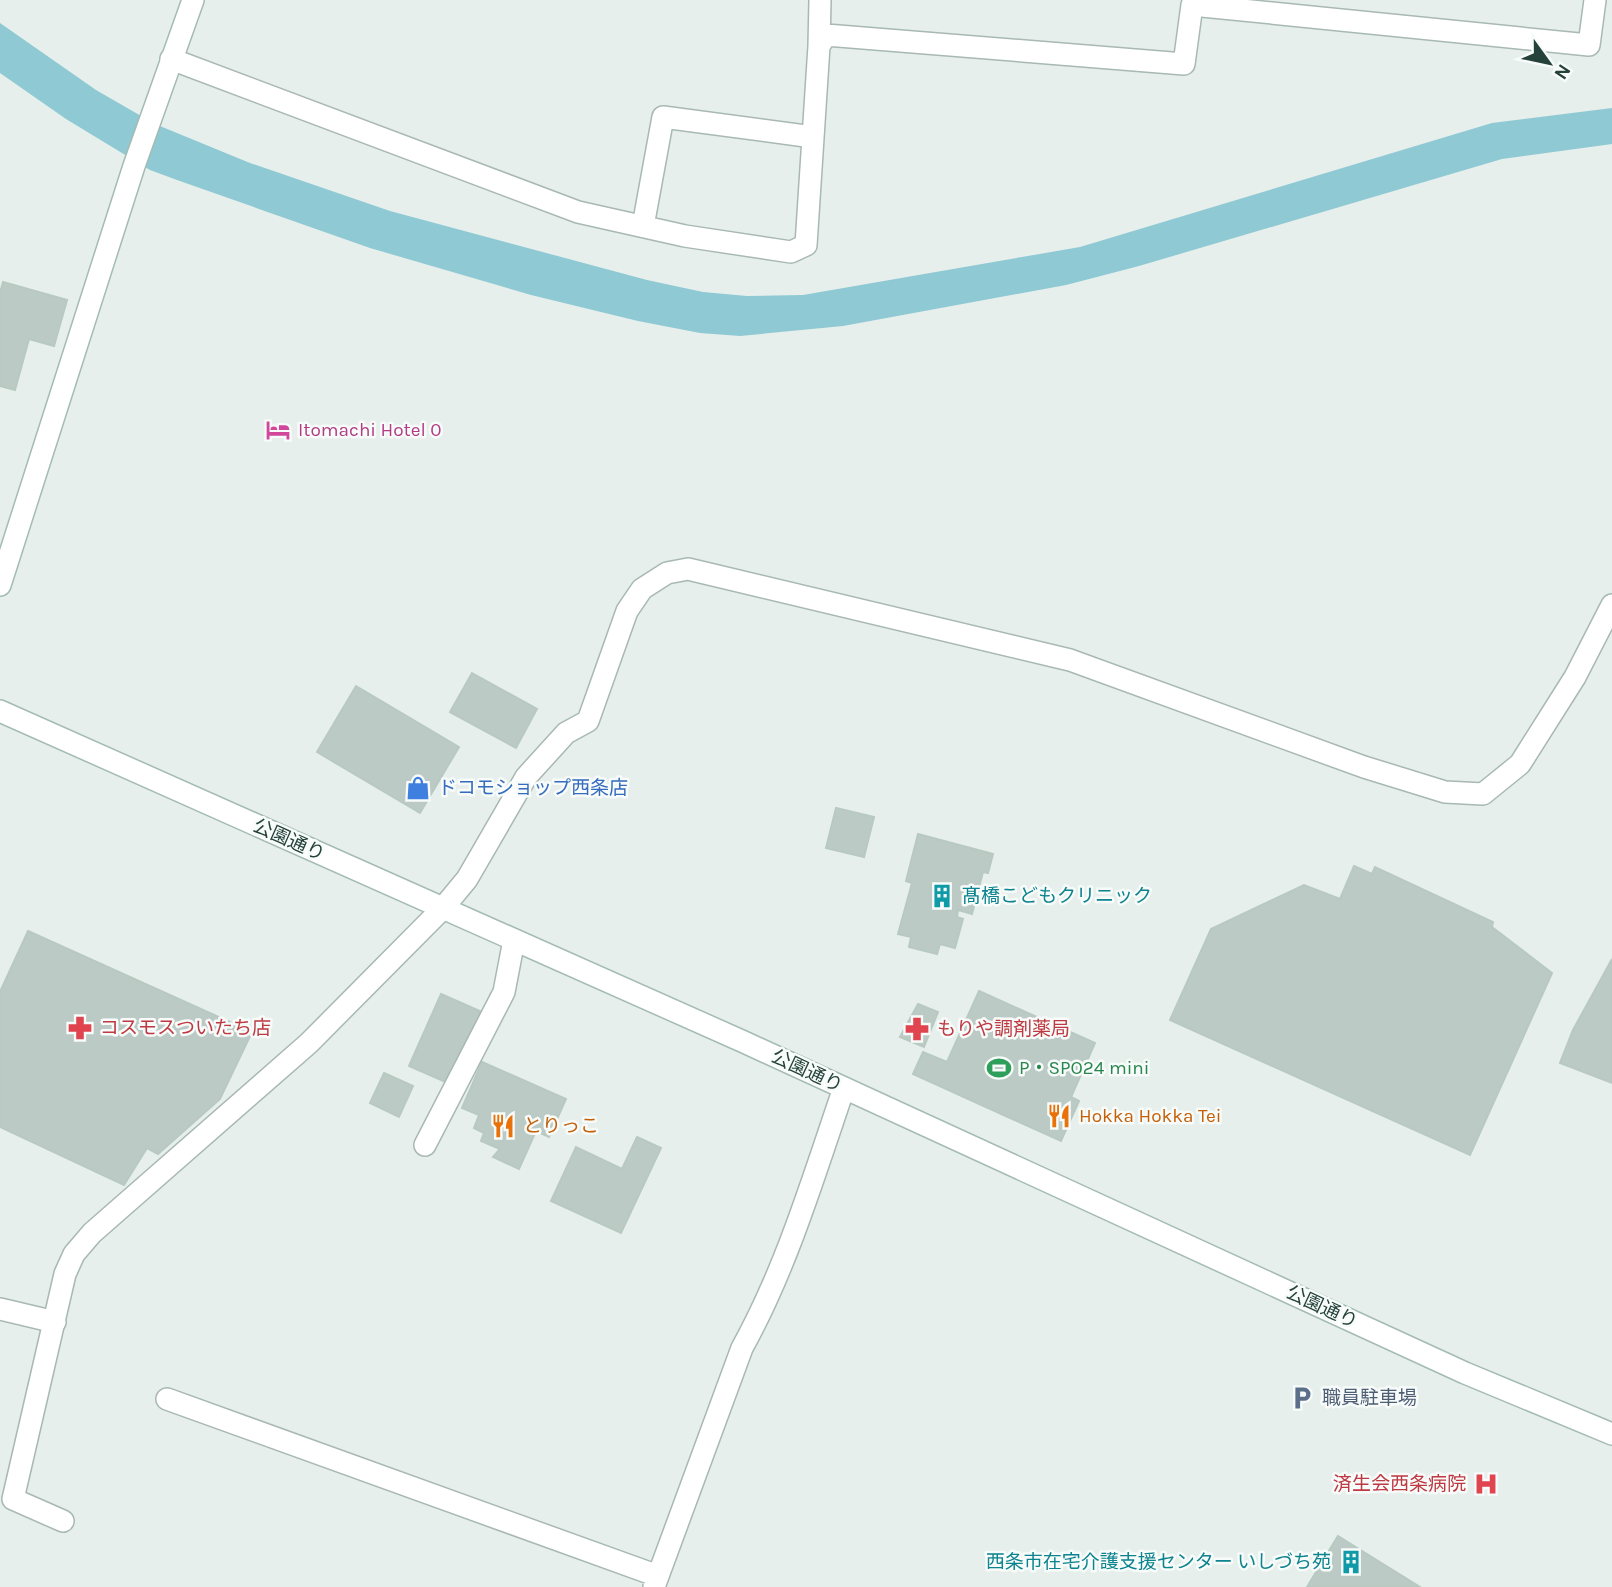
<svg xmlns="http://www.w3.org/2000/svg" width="1612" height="1587" viewBox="0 0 1612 1587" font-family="Karla,'Noto Sans JP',sans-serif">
<rect width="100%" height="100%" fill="#e6efeb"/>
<!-- water -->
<path fill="#8ec9d4" d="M 0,23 L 96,90 L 155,124 L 250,163 L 390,211 L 647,280 L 703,292 L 747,296 L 803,295 L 1080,247 L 1492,123 L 1612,108 L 1612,144 L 1502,159 L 1139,266 L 1066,285 L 843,326 L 740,336 L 700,333 L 638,321 L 531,295 L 370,248 L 177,180 L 150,170 L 66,119 L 0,73 Z"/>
<!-- building -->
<path fill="#bbcac4" stroke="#b8c9c2" stroke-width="2" d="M 3,282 L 67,300 L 54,346 L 29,339 L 15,390 L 0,386 L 0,293 Z
M 472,673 L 537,709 L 516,748 L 450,712 Z
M 356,686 L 459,747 L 420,813 L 317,752 Z
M 836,808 L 874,817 L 864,857 L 826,848 Z
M 918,834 L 993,854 L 988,873 L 983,872 L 972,914 L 958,910 L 957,917 L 963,919 L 955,948 L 940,944 L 937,954 L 909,947 L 911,937 L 898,934 L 912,883 L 906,881 Z
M 1354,866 L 1372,874 L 1375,867 L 1493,922 L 1492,927 L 1552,973 L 1470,1155 L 1170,1020 L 1211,929 L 1304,885 L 1340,899 Z
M 28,931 L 252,1032 L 220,1099 L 158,1154 L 147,1148 L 124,1185 L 0,1127 L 0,992 Z
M 1612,959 L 1612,1083 L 1560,1063 L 1573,1030 Z
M 979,991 L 1095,1043 L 1071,1097 L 1079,1101 L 1061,1141 L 913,1074 L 923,1052 L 947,1062 Z
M 441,994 L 482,1012 L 450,1084 L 409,1066 Z
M 918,1004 L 938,1012 L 924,1047 L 900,1037 Z
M 482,1062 L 566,1099 L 549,1137 L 536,1131 L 519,1169 L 493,1157 L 500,1149 L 481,1141 L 484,1133 L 474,1128 L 479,1115 L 462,1108 Z
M 384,1073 L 413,1086 L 399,1117 L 370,1103 Z
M 637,1137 L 661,1148 L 621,1233 L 551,1201 L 576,1147 L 622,1169 Z
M 1338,1536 L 1420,1587 L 1307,1587 Z"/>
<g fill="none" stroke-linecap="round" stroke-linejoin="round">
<!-- street casing -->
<g stroke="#a8b8b2" stroke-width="24">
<path id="street" d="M 819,46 L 820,0
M 171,59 L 578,212 L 685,236 L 791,252 L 806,245 L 819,46 L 826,35 L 1184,64 L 1192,5 L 1589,45 L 1595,0
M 643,226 L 663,117 L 813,137
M 425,1145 L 504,992 L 514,940
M 0,1309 L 55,1322
M 167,1399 L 658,1576
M 63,1521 L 13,1499 L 65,1274 L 74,1254 L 92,1233 L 309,1043 L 443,908 L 467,879 L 526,777 L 566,733 L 588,721 L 627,611 L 642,589 L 667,573 L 688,569 L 1070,660 L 1364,767 L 1445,792 L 1483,794 L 1520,764 L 1575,677 L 1612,605
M 654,1587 L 742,1348 C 787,1267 814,1175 844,1088"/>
</g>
<!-- secondary casing -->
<g stroke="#a4bbb3" stroke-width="24">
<path id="secondary" d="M 0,585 L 134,166 L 193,0
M 0,711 L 744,1042 L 1465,1373 L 1612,1434"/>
</g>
<!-- street -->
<use href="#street" stroke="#fff" stroke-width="21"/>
<!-- secondary -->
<use href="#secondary" stroke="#fff" stroke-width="21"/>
</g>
<!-- icons -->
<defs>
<g id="hotel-bare" transform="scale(1.89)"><path d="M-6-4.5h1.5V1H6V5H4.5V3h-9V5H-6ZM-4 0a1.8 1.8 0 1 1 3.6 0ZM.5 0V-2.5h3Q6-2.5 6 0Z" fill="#d1479c" stroke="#f7fbf9" stroke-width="2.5" paint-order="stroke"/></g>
<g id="shop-bare" transform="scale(1.89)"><path d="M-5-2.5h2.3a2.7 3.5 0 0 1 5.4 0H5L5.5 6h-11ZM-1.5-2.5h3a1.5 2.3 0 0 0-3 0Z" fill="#3f7fe0" stroke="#f7fbf9" stroke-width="2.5" paint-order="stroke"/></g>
<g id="building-bare" transform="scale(1.89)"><path d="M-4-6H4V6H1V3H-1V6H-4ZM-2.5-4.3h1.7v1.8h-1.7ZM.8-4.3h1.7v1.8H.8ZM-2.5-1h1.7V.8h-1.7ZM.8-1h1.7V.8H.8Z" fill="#0f9aa8" stroke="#f7fbf9" stroke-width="2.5" paint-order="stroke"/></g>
<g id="pharmacy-bare" transform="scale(1.89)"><path d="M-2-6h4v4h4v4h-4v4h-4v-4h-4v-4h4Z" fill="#e0444e" stroke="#f7fbf9" stroke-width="2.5" paint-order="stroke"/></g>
<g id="stadium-bare" transform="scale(1.89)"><path d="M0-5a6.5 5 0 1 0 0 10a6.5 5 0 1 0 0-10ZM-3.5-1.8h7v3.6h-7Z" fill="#2e9e5b" stroke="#f7fbf9" stroke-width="2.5" paint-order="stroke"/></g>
<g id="restaurant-bare" transform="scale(1.89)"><path d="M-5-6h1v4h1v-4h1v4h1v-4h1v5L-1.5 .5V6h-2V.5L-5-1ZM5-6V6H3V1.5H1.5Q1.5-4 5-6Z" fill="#e8710a" stroke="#f7fbf9" stroke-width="2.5" paint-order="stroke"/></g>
<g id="parking-bare" transform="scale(1.89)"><path d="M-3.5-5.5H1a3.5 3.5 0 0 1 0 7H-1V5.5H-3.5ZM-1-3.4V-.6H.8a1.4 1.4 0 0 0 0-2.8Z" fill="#5c6f8a" stroke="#f7fbf9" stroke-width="2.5" paint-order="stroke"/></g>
<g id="hospital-bare" transform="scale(1.89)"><path d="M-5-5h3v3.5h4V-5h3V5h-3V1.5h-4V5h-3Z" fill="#e0444e" stroke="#f7fbf9" stroke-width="2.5" paint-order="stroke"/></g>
</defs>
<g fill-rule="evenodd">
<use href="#hotel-bare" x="278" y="430"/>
<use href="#shop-bare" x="418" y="788"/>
<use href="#building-bare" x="942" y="896"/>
<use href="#pharmacy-bare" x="80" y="1028"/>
<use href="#pharmacy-bare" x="917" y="1029"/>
<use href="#stadium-bare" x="999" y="1068"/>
<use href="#restaurant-bare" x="1059" y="1116"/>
<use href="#restaurant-bare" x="503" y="1126"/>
<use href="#parking-bare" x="1302" y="1398"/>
<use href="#hospital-bare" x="1486" y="1484"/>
<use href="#building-bare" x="1351" y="1562"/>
</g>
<g text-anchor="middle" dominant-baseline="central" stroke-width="5" stroke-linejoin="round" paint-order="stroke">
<!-- hotel labels -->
<g font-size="19" fill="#b23c85" stroke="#f7fbf9" text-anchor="start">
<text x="298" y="430">Itomachi Hotel 0</text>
</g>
<!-- shop labels -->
<g font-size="19" fill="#366cbe" stroke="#f7fbf9" text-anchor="start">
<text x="438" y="788">ドコモショップ西条店</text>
</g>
<!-- street labels -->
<g font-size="19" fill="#24423a" stroke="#f7fbf9">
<text transform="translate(289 840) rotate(24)">公園通り</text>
<text transform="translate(807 1071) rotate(25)">公園通り</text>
<text transform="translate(1322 1307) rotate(25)">公園通り</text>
</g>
<!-- culture labels -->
<g font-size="19" fill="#0d838f" stroke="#f7fbf9" text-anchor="start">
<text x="962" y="896">髙橋こどもクリニック</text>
<text x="1331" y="1562" text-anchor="end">西条市在宅介護支援センター いしづち苑</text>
</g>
<!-- health labels -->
<g font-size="19" fill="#be3a42" stroke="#f7fbf9" text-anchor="start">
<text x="100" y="1028">コスモスついたち店</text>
<text x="937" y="1029">もりや調剤薬局</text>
<text x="1466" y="1484" text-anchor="end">済生会西条病院</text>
</g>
<!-- leisure labels -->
<g font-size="19" fill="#27864d" stroke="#f7fbf9" text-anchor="start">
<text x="1019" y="1068">P・SPO24 mini</text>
</g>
<!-- food labels -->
<g font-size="19" fill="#c56008" stroke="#f7fbf9" text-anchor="start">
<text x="1079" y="1116">Hokka Hokka Tei</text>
<text x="523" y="1126">とりっこ</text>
</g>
<!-- service labels -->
<g font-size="19" fill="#4e5e75" stroke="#f7fbf9" text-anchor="start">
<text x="1322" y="1398">職員駐車場</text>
</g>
</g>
<!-- north arrow -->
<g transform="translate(1549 63) rotate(123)" stroke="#f7fbf9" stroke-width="5" paint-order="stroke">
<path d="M0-5L12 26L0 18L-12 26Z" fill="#24423a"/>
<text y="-10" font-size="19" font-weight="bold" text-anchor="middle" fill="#24423a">N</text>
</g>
</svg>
